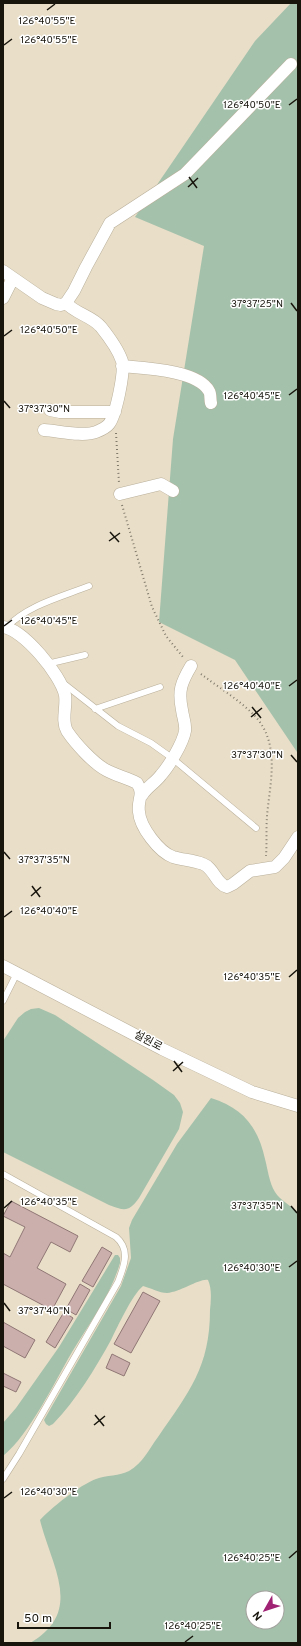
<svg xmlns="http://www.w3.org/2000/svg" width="301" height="1646" viewBox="0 0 301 1646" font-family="Overpass,'Noto Sans KR',sans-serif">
<rect width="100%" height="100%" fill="#e9dec8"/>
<!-- green -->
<path fill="#a4c1ab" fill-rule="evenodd" d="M 291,3 L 298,3 L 298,756 L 297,752 L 235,660 L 159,622 L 173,439 L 204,246 L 135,217 L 255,41 Z
M 39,1008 L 55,1015 L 153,1080 L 174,1095 L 180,1103 L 183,1112 L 179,1129 L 139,1198 C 129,1212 125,1211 109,1205 L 3,1152 L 3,1041 L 18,1018 L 25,1012 L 31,1009 Z
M 211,1098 C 243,1108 258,1127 265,1159 C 268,1170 269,1182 275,1192 C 280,1200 291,1206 298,1212 L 298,1643 L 30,1643 C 85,1611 51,1566 40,1520 C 52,1507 80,1485 96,1479 C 106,1475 120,1476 129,1471 C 143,1463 149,1449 158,1437 C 189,1392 210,1367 210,1310 C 211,1300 212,1289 208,1280 C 200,1278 181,1292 167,1293 C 159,1293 151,1288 143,1286 C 132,1295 118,1326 111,1340 C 95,1369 77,1399 53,1424 L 49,1426 L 46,1424 L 44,1420 L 121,1286 L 131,1258 L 129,1228 L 132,1220 L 177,1144 ZM 253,1598 L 277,1598 L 277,1622 L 253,1622 Z
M 115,1255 L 118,1255 L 120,1258 L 120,1263 C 111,1295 89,1324 72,1352 C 54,1383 30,1434 3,1456 L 3,1423 L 16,1408 L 59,1347 Z"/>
<!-- building -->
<path fill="#caafad" stroke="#907775" d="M 11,1201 L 78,1236 L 70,1252 L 51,1242 L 37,1268 L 66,1284 L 52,1310 L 3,1284 L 3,1253 L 10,1257 L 25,1227 L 3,1216 Z
M 102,1247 L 112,1253 L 93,1287 L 82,1281 Z
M 80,1284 L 90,1290 L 76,1315 L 66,1309 Z
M 143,1292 L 160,1301 L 131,1353 L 114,1344 Z
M 64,1312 L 73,1318 L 55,1348 L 46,1342 Z
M 3,1322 L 35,1340 L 25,1358 L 3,1346 Z
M 112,1354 L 130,1363 L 124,1376 L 106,1368 Z
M 3,1373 L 21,1382 L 16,1392 L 3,1386 Z"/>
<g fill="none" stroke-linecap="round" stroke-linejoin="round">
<!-- lane casing -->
<g stroke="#b9af9a" stroke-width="7">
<path id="lane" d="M 7,627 C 28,605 61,597 89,586
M 47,664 L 85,655
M 63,683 L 118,726 L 151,743 L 172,758 L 256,828
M 95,709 L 160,687
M 3,1001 L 17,973
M 3,1174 L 116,1237 C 131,1250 124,1266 118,1282 L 19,1454 L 3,1479"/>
</g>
<!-- street casing -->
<g stroke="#b9af9a" stroke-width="13">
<path id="street" d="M 3,271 L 42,298 L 56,304 L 61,305 L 66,303 L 74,291 L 86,267 L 110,223 L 185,174 L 291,64
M 3,298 L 13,278
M 122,366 C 143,368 198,370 209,391 C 211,394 210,399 211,403
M 50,410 L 60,412 L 115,412
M 44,430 C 59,431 83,437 96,432 C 101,430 106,428 109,424 C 116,415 125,372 122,361 C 118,349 109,337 101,327 C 92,316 76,314 66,303
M 120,494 L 161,484 L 173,491
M 3,627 C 23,629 61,675 65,695 C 67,707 61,720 67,731 C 75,743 93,763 106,770 C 115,775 127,778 137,783 C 145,795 137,799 139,812 C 140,827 159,852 173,857 C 183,860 193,860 203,864 C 214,868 216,884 227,887 L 233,884 L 250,871 L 275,867 L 284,858 L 298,837
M 142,795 C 147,787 155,783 161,775 C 169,766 183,743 185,731 C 186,724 183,718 182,710 C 178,691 181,683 191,666
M 3,966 L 162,1049 L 252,1092 L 298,1106"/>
</g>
<!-- path -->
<path stroke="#817a6b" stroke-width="2" stroke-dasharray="1 3" stroke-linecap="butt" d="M 116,433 L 119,483
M 122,505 L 152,607 L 166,636 L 183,657
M 201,674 C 218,687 238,699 254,715 C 281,743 270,782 267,816 C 266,829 267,843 266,856"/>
<!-- lane -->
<use href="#lane" stroke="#fff" stroke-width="6"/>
<!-- street -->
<use href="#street" stroke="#fff" stroke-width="12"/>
</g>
<!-- ticks -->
<path fill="none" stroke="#18150d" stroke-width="1.5" d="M 47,10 L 55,4M 4,45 L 12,39M 289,105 L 297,99M 189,177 L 197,188M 188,187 L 198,178M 291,303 L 297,311M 4,336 L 12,330M 289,395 L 297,389M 4,401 L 10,408M 110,532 L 119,542M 109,541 L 120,533M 4,626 L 12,620M 289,686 L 297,680M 252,707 L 261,718M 251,717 L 262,708M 291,755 L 297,762M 4,852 L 10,859M 32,886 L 40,897M 31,896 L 41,887M 4,917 L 12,911M 289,977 L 297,970M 174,1061 L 182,1072M 173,1071 L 183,1062M 291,1206 L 297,1213M 4,1208 L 12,1201M 289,1267 L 297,1261M 4,1303 L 10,1311M 95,1415 L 104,1426M 94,1425 L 105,1416M 4,1498 L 12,1492M 289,1558 L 297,1551M 185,1642 L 193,1636"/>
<g text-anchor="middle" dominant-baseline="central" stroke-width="3" stroke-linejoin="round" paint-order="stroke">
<!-- street labels -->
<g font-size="11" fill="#18150d" stroke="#fff">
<text transform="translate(148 1041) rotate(28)">설원로</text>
</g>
</g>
<g font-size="10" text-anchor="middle" fill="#18150d" stroke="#fff" stroke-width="3" stroke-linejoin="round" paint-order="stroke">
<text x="47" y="24">126°40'55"E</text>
<text x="49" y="43">126°40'55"E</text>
<text x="252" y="108">126°40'50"E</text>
<text x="257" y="307">37°37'25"N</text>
<text x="49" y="333">126°40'50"E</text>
<text x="252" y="399">126°40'45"E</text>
<text x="44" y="412">37°37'30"N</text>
<text x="49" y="624">126°40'45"E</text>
<text x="252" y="689">126°40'40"E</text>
<text x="257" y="758">37°37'30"N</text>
<text x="44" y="863">37°37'35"N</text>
<text x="49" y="914">126°40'40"E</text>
<text x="252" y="980">126°40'35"E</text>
<text x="49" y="1205">126°40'35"E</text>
<text x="257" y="1209">37°37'35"N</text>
<text x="252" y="1271">126°40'30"E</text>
<text x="44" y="1314">37°37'40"N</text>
<text x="49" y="1495">126°40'30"E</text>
<text x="252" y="1561">126°40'25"E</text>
<text x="193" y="1629">126°40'25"E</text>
</g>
<!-- border -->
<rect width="301" height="1646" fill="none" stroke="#18150d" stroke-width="8"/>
<!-- north arrow -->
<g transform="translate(265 1610) rotate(231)"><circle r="19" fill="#ffffff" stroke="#a3a19e"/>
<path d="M0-3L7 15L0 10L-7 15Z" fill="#a02275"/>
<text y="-6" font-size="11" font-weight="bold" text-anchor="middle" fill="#18150d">N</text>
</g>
<!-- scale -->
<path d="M18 1622v6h92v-6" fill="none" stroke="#18150d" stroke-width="2"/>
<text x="24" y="1622" font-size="12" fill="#18150d" stroke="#ffffff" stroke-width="3" paint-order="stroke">50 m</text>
</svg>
